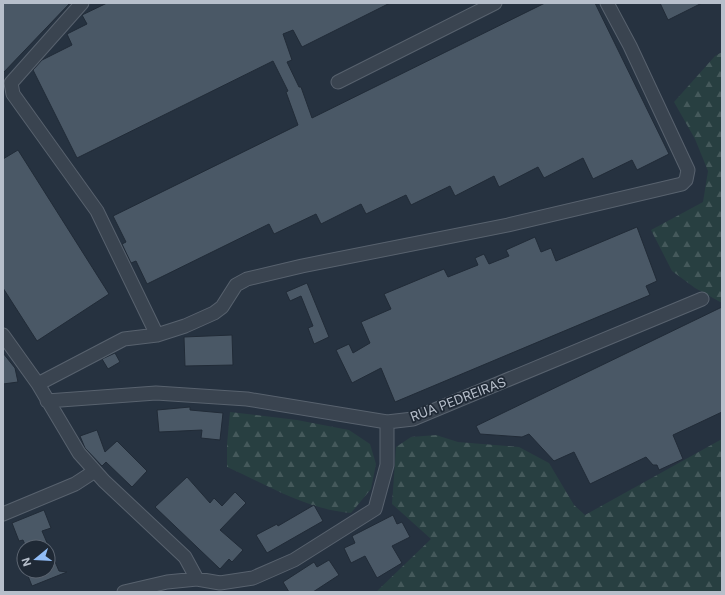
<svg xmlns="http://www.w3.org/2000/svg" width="725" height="595" viewBox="0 0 725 595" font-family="Inter,sans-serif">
<defs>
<pattern id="forest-firs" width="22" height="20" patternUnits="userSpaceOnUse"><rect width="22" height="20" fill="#283f41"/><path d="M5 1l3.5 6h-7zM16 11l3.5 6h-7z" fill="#45595b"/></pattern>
</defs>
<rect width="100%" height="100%" fill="#263240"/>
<!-- forest -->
<path fill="url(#forest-firs)" d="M 722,52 L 722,303 L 695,288 L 672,271 L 651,230 L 703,202 L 708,171 L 695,139 L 674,102 L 715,56 Z
M 230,412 L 297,420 L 349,430 L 370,444 L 376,464 L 371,489 L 351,513 C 305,509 269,486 227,467 L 227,444 Z
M 436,435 L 458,442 L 519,447 L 549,463 L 574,505 L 585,515 L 722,439 L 722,592 L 376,592 L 431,539 L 392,504 L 396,447 L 411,437 Z"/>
<!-- building -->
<path fill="#4a5866" stroke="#212b37" d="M 3,3 L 70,3 L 3,73 Z
M 107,3 L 390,3 L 302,47 L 293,30 L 283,34 L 292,60 L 287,62 L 299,87 L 301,87 L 312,118 L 545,3 L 595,3 L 669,154 L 637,170 L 632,160 L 593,179 L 583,158 L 544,178 L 538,167 L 499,187 L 494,176 L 455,196 L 450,186 L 411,205 L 406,195 L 366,214 L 361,204 L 321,224 L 316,214 L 274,234 L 269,224 L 147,284 L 136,261 L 131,263 L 122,244 L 126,242 L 113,216 L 298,125 L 286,92 L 288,91 L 273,61 L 77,158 L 33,70 L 42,60 L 72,45 L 67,34 L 87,24 L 82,15 Z
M 660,3 L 702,3 L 668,20 Z
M 18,150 L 109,294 L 37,341 L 3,288 L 3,159 Z
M 637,227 L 657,281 L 646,286 L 650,295 L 395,402 L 381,368 L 352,383 L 336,350 L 349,344 L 353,353 L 370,343 L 361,322 L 391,309 L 384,294 L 444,269 L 448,277 L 478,265 L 475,258 L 484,254 L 489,264 L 509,256 L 506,250 L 535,237 L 541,252 L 551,248 L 556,261 Z
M 307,283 L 329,337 L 314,344 L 308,328 L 313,326 L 301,296 L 290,301 L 286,292 Z
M 722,307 L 722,412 L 673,435 L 683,459 L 659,470 L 657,465 L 653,465 L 646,457 L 590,484 L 574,452 L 554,461 L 529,434 L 522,437 L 480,434 L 476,426 Z
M 232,335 L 233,365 L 185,366 L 184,337 Z
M 3,353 L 15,368 L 18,382 L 3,384 Z
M 115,353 L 120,362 L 108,369 L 102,359 Z
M 190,407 L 190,410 L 223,413 L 220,440 L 201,438 L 202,430 L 159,432 L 157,410 Z
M 97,430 L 105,452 L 117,441 L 147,471 L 132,487 L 106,462 L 102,466 L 85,448 L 80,436 Z
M 187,477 L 210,503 L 214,498 L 222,506 L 235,492 L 246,503 L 220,530 L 243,550 L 232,562 L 229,559 L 220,569 L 155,507 Z
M 314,505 L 323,521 L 267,553 L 256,535 L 277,524 L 278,526 Z
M 44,510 L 51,528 L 42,531 L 59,571 L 67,572 L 32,586 L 26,571 L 48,571 L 48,547 L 26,547 L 23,540 L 19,541 L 12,523 Z
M 393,515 L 397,524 L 402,522 L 410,537 L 392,546 L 402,563 L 377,578 L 365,556 L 351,563 L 344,548 L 355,543 L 352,536 Z
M 329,560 L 339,575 L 313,592 L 289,592 L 283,582 L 314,562 L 317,567 Z"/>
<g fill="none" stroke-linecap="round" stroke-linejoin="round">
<!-- minor casing -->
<g stroke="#58626e" stroke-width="15">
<path id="minor" d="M 82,3 L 11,83 L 13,94 L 97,211 L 157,335
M 338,82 L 495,3
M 3,335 L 38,384 L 79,453 L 104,481 L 185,557 L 197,579
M 38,384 L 124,339 L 157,335 L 185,326 L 214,313 L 222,307 L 236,285 L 247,279 L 302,266 L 508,225 L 682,184 L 686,180 L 688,170 L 630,46 L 607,3
M 47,401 L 156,393 L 247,399 L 387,422 L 413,419 L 702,299
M 3,514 L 75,484 L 95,471
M 124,592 L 167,582 L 197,579 L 220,583 L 253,578 L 294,560 L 375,509 L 387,465 L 387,422"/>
</g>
<!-- minor -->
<use href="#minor" stroke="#3a4450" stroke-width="13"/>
</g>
<g text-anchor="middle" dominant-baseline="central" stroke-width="3.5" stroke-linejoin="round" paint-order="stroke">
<!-- street labels -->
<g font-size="13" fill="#b7bfcb" stroke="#1f2935">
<text transform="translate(458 399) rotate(-21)">RUA PEDREIRAS</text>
</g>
</g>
<!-- border -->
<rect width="725" height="595" fill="none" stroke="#b7bfcb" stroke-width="8"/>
<!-- north arrow -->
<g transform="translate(36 559) rotate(252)"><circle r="19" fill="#1f2935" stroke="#5c6571"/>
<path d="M0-3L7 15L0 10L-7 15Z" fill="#90bcf6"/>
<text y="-6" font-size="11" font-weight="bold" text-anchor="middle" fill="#b7bfcb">N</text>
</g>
</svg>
